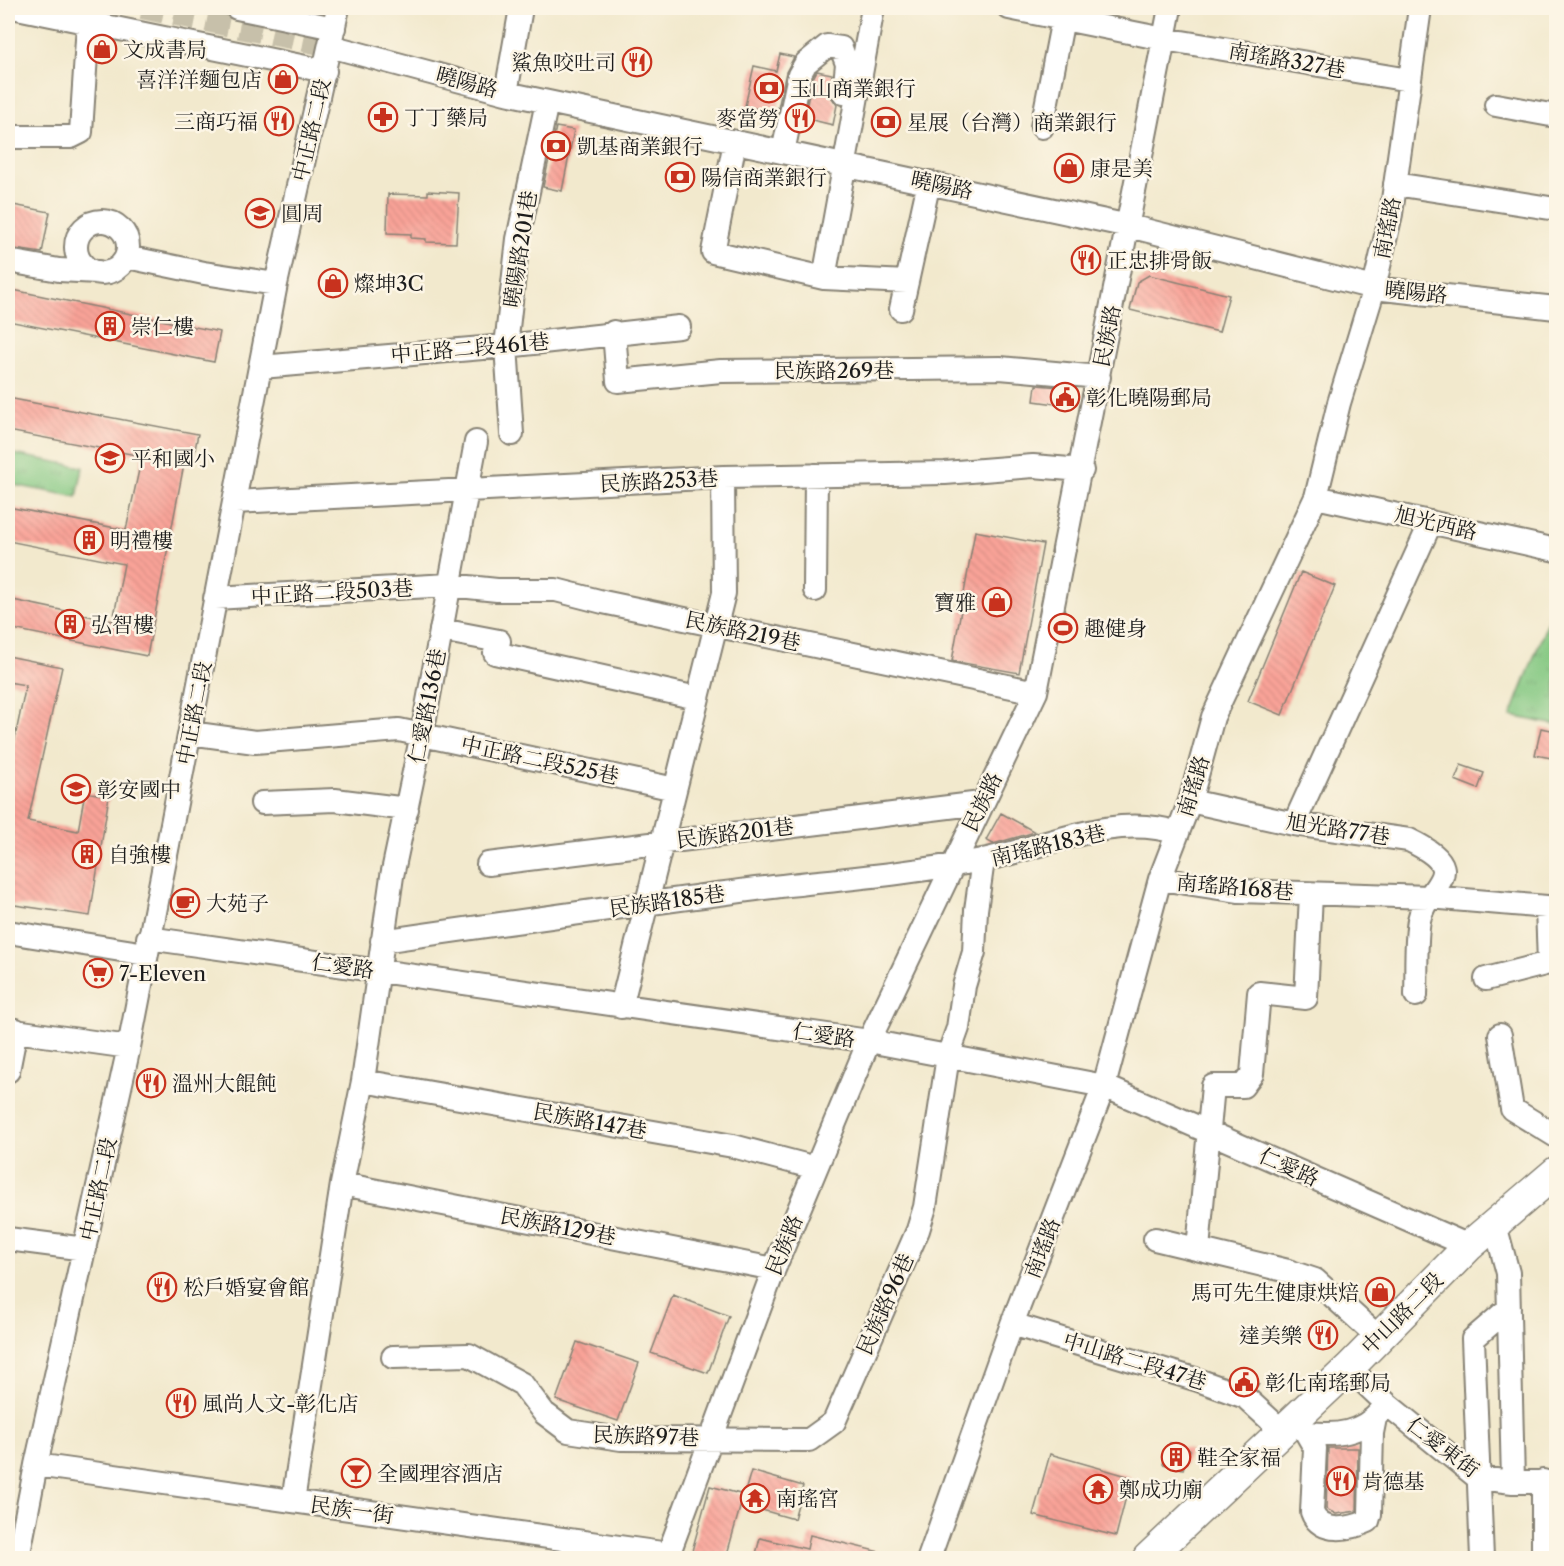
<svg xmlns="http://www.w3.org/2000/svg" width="1564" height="1566" viewBox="0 0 1564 1566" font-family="'Libre Caslon Text','Noto Serif TC',serif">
<defs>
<pattern id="park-tufts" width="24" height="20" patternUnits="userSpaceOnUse" patternTransform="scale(1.5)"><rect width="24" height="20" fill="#84c882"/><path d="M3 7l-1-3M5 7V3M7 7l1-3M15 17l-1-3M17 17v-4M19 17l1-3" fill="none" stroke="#71ab70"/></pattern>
<pattern id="building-back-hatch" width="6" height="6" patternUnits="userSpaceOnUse" patternTransform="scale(1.5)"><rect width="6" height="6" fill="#f9a398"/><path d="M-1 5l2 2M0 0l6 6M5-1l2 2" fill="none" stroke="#d58c82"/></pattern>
</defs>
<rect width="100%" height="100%" fill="#fcf5e5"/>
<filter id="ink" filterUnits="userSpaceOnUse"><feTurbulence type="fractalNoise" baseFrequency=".0167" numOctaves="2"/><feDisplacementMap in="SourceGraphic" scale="12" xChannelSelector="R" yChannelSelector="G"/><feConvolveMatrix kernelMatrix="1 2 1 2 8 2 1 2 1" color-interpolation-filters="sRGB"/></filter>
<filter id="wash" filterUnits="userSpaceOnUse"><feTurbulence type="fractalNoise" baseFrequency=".008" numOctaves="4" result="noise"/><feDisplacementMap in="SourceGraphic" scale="24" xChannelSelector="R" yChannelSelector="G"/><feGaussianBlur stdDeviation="1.35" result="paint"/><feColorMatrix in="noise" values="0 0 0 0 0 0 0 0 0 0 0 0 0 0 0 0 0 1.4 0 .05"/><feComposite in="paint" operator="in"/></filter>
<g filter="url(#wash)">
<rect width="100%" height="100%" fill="#f2e9cd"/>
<!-- park -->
<path fill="url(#park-tufts)" stroke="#50724f" stroke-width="1.5" d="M 8,453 L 83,467 L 77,497 L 8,484 Z
M 1556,600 L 1556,725 L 1511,716 Z"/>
<g id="blocks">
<!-- building -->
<path fill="url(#building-back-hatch)" d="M 780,54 L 794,57 L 786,72 L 777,113 L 745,106 L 754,66 L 776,71 Z
M 817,71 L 832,74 L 832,98 L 837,105 L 833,125 L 804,118 L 812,80 Z
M 556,127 L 574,130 L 562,191 L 543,187 Z
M 428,191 L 459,193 L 456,243 L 426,242 L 426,239 L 411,238 L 411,234 L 387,233 L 388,194 L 428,195 Z
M 8,204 L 50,212 L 42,253 L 8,248 Z
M 1149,275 L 1229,295 L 1219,332 L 1130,310 L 1137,282 Z
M 8,289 L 220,332 L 214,362 L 8,321 Z
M 1036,385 L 1073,388 L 1070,406 L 1034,401 Z
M 8,398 L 198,434 L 192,465 L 184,464 L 147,656 L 8,628 L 8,599 L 113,621 L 124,564 L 8,541 L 8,507 L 126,530 L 142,456 L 8,431 Z
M 975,531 L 1043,544 L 1019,673 L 952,661 Z
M 1301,572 L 1335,586 L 1282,715 L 1248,701 Z
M 8,656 L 62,667 L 28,821 L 78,831 L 85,792 L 109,796 L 90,916 L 8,904 L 8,771 L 26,685 L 8,682 Z
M 1541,728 L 1557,731 L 1557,759 L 1535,755 Z
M 1461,765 L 1484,773 L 1478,789 L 1455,780 Z
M 1001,813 L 1035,832 L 993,844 L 986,840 Z
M 673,1295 L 729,1316 L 708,1373 L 651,1353 Z
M 577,1342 L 639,1363 L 618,1421 L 556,1400 Z
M 1241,1367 L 1259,1384 L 1255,1388 L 1231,1378 Z
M 1170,1443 L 1190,1450 L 1183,1469 L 1163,1464 Z
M 1328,1448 L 1358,1448 L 1357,1511 L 1336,1514 L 1326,1509 Z
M 1050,1454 L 1131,1477 L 1116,1536 L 1033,1515 Z
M 751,1471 L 803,1486 L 794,1519 L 741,1504 L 726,1558 L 690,1558 L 710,1486 L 744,1495 Z
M 810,1535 L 884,1553 L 884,1558 L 755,1558 L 760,1538 L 807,1549 Z"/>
</g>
</g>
<g filter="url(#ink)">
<use href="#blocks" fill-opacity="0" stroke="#878274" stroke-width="1.5"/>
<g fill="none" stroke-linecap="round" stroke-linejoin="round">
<!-- minor-tunnel -->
<path stroke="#c7c0aa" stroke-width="22" stroke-dasharray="22 11" stroke-linecap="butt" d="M 142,8 L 330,46"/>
<!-- minor casing -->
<g stroke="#878274" stroke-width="26">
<path id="minor" d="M 17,8 L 325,71
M 237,8 L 334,28
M 1009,8 L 1164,39 L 1409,80
M 330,46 L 506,93 L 1129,226 L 1374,288 L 1556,308
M 506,93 L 521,8
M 1496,105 L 1556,116
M 1042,127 L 1065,8
M 8,137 L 71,137 L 81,132 L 88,24
M 735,142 L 713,252 L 824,278 L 907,282
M 783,152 L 799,75 L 806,63 L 827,46 L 841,48 L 847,64 L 844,93
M 1395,184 L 1556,209
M76 247a26 26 0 1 1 52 0a26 26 0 1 1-52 0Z
M 127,257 L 204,273 L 276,284
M 8,261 L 59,270 L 98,272
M 824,278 L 873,8
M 901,309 L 929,182
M 614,332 L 618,381 L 721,371 L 1000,368 L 1099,377
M 261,367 L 506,346 L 679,327
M 512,434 L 506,346 L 518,239 L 547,102
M 1316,497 L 1556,550
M 235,502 L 723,477 L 945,473 L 1033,466 L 1082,470
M 815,590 L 816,475
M 215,598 L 449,585 L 497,590 L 556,590 L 603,602 L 1036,692
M 441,630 L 499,641 L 495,653 L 697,698
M 190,733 L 255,742 L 399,730 L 675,789
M 1190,801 L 1294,824 L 1409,840 C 1475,872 1426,883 1419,920 C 1415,944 1417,971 1416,995
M 262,803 L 335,800 L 407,809
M 1294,824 L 1431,522
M 488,864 L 981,803
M 1160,879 L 1238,891 L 1429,897 L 1547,907 L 1549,963 L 1486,979
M 8,932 L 146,954
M 148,938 L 869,1041 L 1104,1086 L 1469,1246
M 382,941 C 507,923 632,905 756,889 C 831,880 908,874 982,860 C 1045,848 1112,812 1178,833
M 621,1007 L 724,593 L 723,477
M 8,1030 L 129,1047
M 1500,1035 L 1512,1109 L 1556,1136
M 8,1071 L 16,1030
M 363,1081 L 733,1146 L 816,1168
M 342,1184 L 774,1269
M 1495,1225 L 1508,1273 L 1513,1482
M 8,1239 L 85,1249
M 1155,1239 L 1288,1271 L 1315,1280 L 1378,1337
M 1198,1249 L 1213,1086 L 1243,1086 L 1252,1074 L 1259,993 L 1306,998 L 1311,894
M 1012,1324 L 1198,1380 L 1245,1397 L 1281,1430
M 393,1357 L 469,1355 L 522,1384 L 544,1413 L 568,1431 L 621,1439 L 809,1440 L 834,1422 L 918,1230 L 925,1207 L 948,1056 L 958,1028 L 964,986 L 974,952 L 976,910 L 983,860
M 1349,1368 L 1387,1404 L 1478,1478 L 1513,1482 L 1556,1482
M 1296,1415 L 1315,1448 L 1312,1512 C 1320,1535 1351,1529 1368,1521 L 1370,1514 L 1372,1433 L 1375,1418
M 1309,1433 C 1336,1436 1361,1434 1381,1411
M 36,1465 L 669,1554
M 293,1501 L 342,1184 L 363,1081 L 392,876 L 422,734 L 476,442
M 18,1558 L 36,1465 L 129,1047 L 276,284 L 338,8
M 667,1558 L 774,1269 L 869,1041 L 1036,692 L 1170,8
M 929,1558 L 1012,1324 L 1104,1086 L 1160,879 L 1190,801 L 1213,717 L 1316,497 L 1339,403 L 1374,288 L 1391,214 L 1420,8
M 1482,1558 L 1473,1339 L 1509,1308
M 1543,1558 L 1543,1481"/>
</g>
<!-- major casing -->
<g stroke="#878274" stroke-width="33">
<path id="major" d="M 1148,1558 L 1349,1368 L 1469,1246 L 1556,1172"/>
</g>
<!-- minor -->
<use href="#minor" stroke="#fff" stroke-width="22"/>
<!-- major -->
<use href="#major" stroke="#fff" stroke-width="30"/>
</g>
</g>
<!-- icons -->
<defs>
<g id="shop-ring" transform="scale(1.5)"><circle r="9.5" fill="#fcf5e5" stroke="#c8321e" stroke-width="1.5"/><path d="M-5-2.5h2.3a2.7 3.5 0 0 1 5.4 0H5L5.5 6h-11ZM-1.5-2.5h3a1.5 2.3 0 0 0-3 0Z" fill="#c8321e"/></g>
<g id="restaurant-ring" transform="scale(1.5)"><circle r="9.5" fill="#fcf5e5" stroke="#c8321e" stroke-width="1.5"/><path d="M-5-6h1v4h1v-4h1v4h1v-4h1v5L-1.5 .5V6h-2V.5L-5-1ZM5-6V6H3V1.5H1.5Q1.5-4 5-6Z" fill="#c8321e"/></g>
<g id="bank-ring" transform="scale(1.5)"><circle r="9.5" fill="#fcf5e5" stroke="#c8321e" stroke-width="1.5"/><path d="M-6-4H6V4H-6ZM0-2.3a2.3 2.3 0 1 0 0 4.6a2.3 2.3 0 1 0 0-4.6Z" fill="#c8321e"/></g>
<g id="pharmacy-ring" transform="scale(1.5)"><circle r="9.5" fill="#fcf5e5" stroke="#c8321e" stroke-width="1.5"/><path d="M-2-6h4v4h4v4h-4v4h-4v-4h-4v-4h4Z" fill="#c8321e"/></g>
<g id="school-ring" transform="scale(1.5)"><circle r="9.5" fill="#fcf5e5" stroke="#c8321e" stroke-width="1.5"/><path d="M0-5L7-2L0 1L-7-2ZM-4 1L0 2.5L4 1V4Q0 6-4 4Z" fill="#c8321e"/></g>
<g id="building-ring" transform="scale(1.5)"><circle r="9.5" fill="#fcf5e5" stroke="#c8321e" stroke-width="1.5"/><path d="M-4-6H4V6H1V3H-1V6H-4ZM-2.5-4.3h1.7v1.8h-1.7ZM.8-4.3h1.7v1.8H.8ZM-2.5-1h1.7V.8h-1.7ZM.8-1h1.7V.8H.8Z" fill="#c8321e"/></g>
<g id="civic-ring" transform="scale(1.5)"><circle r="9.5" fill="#fcf5e5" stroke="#c8321e" stroke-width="1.5"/><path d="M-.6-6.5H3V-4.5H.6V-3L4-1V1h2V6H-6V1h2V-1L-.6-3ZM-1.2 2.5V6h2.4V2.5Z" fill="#c8321e"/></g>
<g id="stadium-ring" transform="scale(1.5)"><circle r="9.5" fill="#fcf5e5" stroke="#c8321e" stroke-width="1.5"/><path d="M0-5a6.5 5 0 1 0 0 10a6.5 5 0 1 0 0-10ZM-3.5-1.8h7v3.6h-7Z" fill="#c8321e"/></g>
<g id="cafe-ring" transform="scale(1.5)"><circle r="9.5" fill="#fcf5e5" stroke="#c8321e" stroke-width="1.5"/><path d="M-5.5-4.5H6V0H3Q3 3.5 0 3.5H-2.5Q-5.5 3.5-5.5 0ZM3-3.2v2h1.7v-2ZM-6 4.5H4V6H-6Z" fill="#c8321e"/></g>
<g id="supermarket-ring" transform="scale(1.5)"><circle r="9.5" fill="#fcf5e5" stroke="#c8321e" stroke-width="1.5"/><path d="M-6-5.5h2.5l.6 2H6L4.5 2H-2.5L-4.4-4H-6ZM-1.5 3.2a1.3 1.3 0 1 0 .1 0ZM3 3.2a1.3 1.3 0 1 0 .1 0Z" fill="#c8321e"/></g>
<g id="bar-ring" transform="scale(1.5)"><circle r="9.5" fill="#fcf5e5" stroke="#c8321e" stroke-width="1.5"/><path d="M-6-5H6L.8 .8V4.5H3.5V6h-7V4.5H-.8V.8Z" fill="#c8321e"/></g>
<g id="temple-ring" transform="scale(1.5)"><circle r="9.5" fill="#fcf5e5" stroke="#c8321e" stroke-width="1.5"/><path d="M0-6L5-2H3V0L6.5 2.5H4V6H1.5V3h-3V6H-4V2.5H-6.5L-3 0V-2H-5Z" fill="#c8321e"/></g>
</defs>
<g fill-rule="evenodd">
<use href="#shop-ring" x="102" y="49"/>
<use href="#restaurant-ring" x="637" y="62"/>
<use href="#shop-ring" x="283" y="79"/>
<use href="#bank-ring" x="769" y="88"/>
<use href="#pharmacy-ring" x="383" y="117"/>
<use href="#restaurant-ring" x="800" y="118"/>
<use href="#restaurant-ring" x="279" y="121"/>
<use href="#bank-ring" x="886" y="122"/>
<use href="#bank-ring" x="556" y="146"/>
<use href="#shop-ring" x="1069" y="168"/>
<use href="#bank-ring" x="680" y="177"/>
<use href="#school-ring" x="260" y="213"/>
<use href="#restaurant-ring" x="1086" y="260"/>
<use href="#shop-ring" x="333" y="283"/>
<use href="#building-ring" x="110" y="326"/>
<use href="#civic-ring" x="1065" y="397"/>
<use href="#school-ring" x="110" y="458"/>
<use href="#building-ring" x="89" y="540"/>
<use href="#shop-ring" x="997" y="602"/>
<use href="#building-ring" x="70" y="624"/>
<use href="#stadium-ring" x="1063" y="628"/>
<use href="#school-ring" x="76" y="789"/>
<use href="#building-ring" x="87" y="854"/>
<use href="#cafe-ring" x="185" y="903"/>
<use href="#supermarket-ring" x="98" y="973"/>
<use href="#restaurant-ring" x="151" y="1083"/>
<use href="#restaurant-ring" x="162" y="1287"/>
<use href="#shop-ring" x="1380" y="1292"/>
<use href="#restaurant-ring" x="1323" y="1335"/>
<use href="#civic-ring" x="1244" y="1382"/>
<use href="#restaurant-ring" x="181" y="1403"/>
<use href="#building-ring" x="1176" y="1457"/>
<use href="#bar-ring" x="356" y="1473"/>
<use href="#restaurant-ring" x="1341" y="1481"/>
<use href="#temple-ring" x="1098" y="1489"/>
<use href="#temple-ring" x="755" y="1498"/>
</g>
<g text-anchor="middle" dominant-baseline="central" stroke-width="5" stroke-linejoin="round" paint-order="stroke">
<!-- poi labels -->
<g font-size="21" fill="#1c1c1c" stroke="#fcf5e5" text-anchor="start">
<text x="123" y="49">文成書局</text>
<text x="616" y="62" text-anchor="end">鯊魚咬吐司</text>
<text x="262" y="79" text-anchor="end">喜洋洋麵包店</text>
<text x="790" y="88">玉山商業銀行</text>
<text x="404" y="117">丁丁藥局</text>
<text x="779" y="118" text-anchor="end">麥當勞</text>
<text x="258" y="121" text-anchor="end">三商巧福</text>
<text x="907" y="122">星展（台灣）商業銀行</text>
<text x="577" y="146">凱基商業銀行</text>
<text x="1090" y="168">康是美</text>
<text x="701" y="177">陽信商業銀行</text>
<text x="281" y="213">圓周</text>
<text x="1107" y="260">正忠排骨飯</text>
<text x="354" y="283">燦坤3C</text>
<text x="131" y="326">崇仁樓</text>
<text x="1086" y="397">彰化曉陽郵局</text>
<text x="131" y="458">平和國小</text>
<text x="110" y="540">明禮樓</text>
<text x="976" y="602" text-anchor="end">寶雅</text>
<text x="91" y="624">弘智樓</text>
<text x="1084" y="628">趣健身</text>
<text x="97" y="789">彰安國中</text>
<text x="108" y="854">自強樓</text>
<text x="206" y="903">大苑子</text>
<text x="119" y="973">7-Eleven</text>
<text x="172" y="1083">溫州大餛飩</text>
<text x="183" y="1287">松戶婚宴會館</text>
<text x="1359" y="1292" text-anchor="end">馬可先生健康烘焙</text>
<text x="1302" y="1335" text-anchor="end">達美樂</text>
<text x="1265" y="1382">彰化南瑤郵局</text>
<text x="202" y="1403">風尚人文-彰化店</text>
<text x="1197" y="1457">鞋全家福</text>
<text x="377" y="1473">全國理容酒店</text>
<text x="1362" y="1481">肯德基</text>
<text x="1119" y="1489">鄭成功廟</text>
<text x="776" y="1498">南瑤宮</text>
</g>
<!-- street labels -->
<g font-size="21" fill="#1c1c1c" stroke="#fcf5e5">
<text transform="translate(1287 60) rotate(10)">南瑤路327巷</text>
<text transform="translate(467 82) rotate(15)">曉陽路</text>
<text transform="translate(311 130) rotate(-77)">中正路二段</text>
<text transform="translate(942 185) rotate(12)">曉陽路</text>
<text transform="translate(1387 228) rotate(-79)">南瑤路</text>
<text transform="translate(520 249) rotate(-81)">曉陽路201巷</text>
<text transform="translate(1416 292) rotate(6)">曉陽路</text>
<text transform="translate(1107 336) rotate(-79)">民族路</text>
<text transform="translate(470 348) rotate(-5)">中正路二段461巷</text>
<text x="834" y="370">民族路269巷</text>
<text transform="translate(659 481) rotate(-3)">民族路253巷</text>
<text transform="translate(1436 523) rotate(13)">旭光西路</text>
<text transform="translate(332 592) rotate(-3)">中正路二段503巷</text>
<text transform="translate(743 631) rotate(12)">民族路219巷</text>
<text transform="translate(427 706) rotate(-79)">仁愛路136巷</text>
<text transform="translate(194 713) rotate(-79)">中正路二段</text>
<text transform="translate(540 760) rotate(12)">中正路二段525巷</text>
<text transform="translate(1193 786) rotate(-73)">南瑤路</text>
<text transform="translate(982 802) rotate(-64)">民族路</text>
<text transform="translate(1338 829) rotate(9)">旭光路77巷</text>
<text transform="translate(735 833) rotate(-7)">民族路201巷</text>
<text transform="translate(1048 845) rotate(-13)">南瑤路183巷</text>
<text transform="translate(1235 887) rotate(5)">南瑤路168巷</text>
<text transform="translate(667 901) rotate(-8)">民族路185巷</text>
<text transform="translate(343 966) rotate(8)">仁愛路</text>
<text transform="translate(824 1035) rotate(8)">仁愛路</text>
<text transform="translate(590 1121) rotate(10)">民族路147巷</text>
<text transform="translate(1289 1167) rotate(24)">仁愛路</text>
<text transform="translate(98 1189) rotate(-78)">中正路二段</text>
<text transform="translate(558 1226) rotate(11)">民族路129巷</text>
<text transform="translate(784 1245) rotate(-68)">民族路</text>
<text transform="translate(1042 1248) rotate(-69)">南瑤路</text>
<text transform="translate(885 1304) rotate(-66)">民族路96巷</text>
<text transform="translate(1402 1313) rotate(-45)">中山路二段</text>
<text transform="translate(1135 1361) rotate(17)">中山路二段47巷</text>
<text transform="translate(646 1436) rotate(2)">民族路97巷</text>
<text transform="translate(1443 1447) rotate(37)">仁愛東街</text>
<text transform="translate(352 1510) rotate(8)">民族一街</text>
</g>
</g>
<!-- margin -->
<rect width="1564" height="1566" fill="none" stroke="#fcf5e5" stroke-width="30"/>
</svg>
